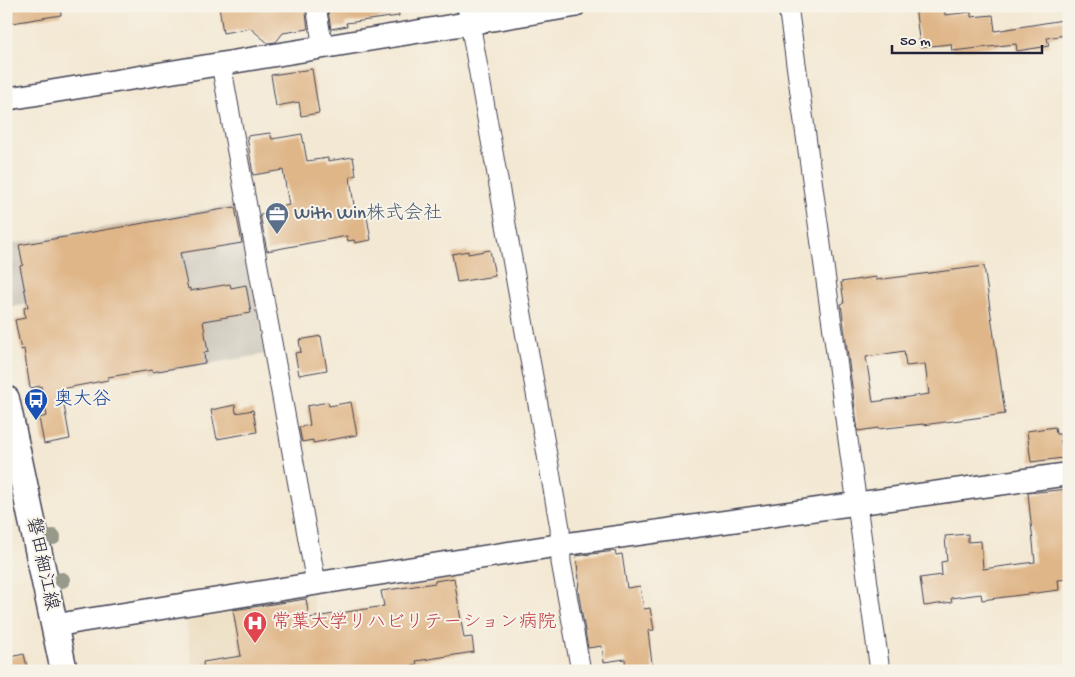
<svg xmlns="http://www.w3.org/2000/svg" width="1075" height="677" viewBox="0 0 1075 677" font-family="'Gochi Hand','Klee One',sans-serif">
<rect width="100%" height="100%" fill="#f7f3e8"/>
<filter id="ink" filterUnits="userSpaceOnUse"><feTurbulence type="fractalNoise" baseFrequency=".02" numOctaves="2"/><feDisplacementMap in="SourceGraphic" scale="10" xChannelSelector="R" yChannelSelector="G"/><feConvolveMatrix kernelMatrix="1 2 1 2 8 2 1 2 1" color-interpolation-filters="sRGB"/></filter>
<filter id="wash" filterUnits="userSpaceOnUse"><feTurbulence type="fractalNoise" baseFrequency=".0096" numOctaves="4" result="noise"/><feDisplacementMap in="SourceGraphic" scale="20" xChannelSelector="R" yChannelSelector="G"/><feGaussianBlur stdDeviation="1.12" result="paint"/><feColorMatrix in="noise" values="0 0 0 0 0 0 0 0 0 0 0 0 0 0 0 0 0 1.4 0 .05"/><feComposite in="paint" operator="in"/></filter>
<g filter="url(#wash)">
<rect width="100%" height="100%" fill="#f3e8d3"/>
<!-- built -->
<path fill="#e9d9ba" d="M 312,593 L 325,671 L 194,671 L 184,613 Z"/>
<!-- industrial -->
<path fill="#c9c3b8" d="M 239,204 L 266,354 L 150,374 L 143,340 L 54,300 L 11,307 L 6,283 L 6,245 Z"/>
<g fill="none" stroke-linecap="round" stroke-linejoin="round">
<!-- stream -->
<path stroke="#44aec3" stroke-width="6" d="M 457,6 L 458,11 L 459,11
M 477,8 L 491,6"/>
</g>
<g id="blocks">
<!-- building -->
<path fill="#dfb688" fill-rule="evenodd" d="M 6,6 L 60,6 L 61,15 L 6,24 Z
M 219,6 L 269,6 L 271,8 L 280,6 L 305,6 L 308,29 L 283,33 L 276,42 L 268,43 L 250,28 L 223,33 Z
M 327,6 L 398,6 L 399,16 L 346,23 L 347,26 L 331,29 Z
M 915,6 L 944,6 L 945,15 L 971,12 L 971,17 L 993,15 L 995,31 L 1063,20 L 1065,35 L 1047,38 L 1049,46 L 1017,51 L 1016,44 L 952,51 L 951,44 L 920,47 Z
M 312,69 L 319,113 L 301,116 L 299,102 L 276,106 L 271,75 Z
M 270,133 L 272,139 L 302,134 L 307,161 L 328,158 L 328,161 L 353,157 L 356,175 L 350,177 L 355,213 L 366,211 L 371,240 L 355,243 L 354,240 L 348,241 L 347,236 L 267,251 L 260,214 L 280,211 L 279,207 L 289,205 L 283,170 L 253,175 L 247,136 Z
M 235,207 L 242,243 L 180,253 L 188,289 L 190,288 L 190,291 L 230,284 L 231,288 L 246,285 L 251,313 L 203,321 L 208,352 L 204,353 L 205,363 L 152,372 L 152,370 L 108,377 L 108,380 L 61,389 L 70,439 L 44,444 L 39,418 L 47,416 L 41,386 L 30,388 L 24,349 L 21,350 L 15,320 L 25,318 L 24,308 L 28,307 L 20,266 L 23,265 L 19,245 Z
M 490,250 L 495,276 L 457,282 L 452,254 L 468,251 L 468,254 Z
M 984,266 L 1005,414 L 923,425 L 923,424 L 878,429 L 878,428 L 858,431 L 841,304 L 844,303 L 841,282 L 876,277 L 876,280 ZM 904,351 L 906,366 L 925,364 L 929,394 L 873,402 L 866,357 Z
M 321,336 L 327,370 L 299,375 L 295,353 L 301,352 L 299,340 Z
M 328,402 L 329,406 L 351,402 L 357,435 L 313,443 L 313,440 L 302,442 L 299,427 L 310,425 L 307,406 Z
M 235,405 L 236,413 L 253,410 L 257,432 L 217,439 L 211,410 Z
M 1055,427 L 1056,434 L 1060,434 L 1063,458 L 1031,462 L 1027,431 Z
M 1069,489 L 1069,579 L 1058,580 L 1059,590 L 982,600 L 981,594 L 951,598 L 952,602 L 924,606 L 920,578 L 942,575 L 941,562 L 947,561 L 945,536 L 968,534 L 968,542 L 981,541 L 983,569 L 1035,562 L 1028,493 Z
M 615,551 L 616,555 L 622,554 L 627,588 L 640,586 L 644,609 L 650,608 L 654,630 L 648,631 L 653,671 L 626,671 L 625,659 L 604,662 L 602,646 L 588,648 L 578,590 L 579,580 L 576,556 Z
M 454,578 L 464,638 L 472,637 L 474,652 L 416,661 L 417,665 L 381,671 L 204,671 L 203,662 L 241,656 L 233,610 L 306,599 L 309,618 L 384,606 L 381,591 L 435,583 L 435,581 Z
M 24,654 L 28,671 L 6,671 L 6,658 Z"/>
</g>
</g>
<g filter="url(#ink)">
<use href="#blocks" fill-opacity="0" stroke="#414052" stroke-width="1"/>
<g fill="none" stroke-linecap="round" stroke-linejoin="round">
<!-- minor casing -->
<g stroke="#414052" stroke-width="21">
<path id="minor" d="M 316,6 L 323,48
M 467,6 L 560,528 L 561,562 L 581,671
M 788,6 L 880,671
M 221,64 L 316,583"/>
</g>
<!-- tertiary casing -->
<g stroke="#414052" stroke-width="25">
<path id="tertiary" d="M 6,99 L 574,6
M 54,626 L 80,621 L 560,545 L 1069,474"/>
</g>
<!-- secondary casing -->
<g stroke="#414052" stroke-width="29">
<path id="secondary" d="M 6,399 L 64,671"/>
</g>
<!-- minor -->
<use href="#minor" stroke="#fff" stroke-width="19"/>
<!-- tertiary -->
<use href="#tertiary" stroke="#fff" stroke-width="22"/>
<!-- secondary -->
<use href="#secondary" stroke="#fff" stroke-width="26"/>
</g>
<!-- trees -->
<g fill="#97998b">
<circle cx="53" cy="537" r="8"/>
<circle cx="62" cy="580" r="8"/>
</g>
</g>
<!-- icons -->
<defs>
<g id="office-pin" transform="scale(1.25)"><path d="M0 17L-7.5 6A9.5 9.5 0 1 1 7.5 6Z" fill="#5c6f8a" stroke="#f7f3e8"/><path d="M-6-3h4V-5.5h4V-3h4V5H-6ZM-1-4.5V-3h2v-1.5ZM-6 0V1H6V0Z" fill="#fff"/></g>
<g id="bus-pin" transform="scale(1.25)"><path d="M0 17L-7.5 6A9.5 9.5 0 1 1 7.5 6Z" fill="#1a4fb4" stroke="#f7f3e8"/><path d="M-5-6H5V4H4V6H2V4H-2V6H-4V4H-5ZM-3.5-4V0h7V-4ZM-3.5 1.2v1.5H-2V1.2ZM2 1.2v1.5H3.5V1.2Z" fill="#fff"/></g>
<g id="hospital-pin" transform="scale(1.25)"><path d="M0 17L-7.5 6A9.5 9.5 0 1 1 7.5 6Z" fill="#e0444e" stroke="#f7f3e8"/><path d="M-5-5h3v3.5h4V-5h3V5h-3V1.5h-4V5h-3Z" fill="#fff"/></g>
</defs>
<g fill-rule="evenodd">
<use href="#office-pin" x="277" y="214"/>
<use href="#bus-pin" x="36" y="400"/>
<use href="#hospital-pin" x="255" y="623"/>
</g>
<g text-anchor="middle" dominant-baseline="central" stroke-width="4" stroke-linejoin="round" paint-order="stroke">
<!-- service labels -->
<g font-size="19" fill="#4e5e75" stroke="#f7f3e8" text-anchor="start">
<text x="294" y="214">With Win株式会社</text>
</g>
<!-- transit labels -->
<g font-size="19" fill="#164399" stroke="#f7f3e8" text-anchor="start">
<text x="54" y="400">奥大谷</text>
</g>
<!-- street labels -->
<g font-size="19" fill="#22223b" stroke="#f7f3e8">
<text transform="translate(41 564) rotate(78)">磐田細江線</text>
</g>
<!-- health labels -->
<g font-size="19" fill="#be3a42" stroke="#f7f3e8" text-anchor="start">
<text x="272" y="623">常葉大学リハビリテーション病院</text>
</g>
</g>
<!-- margin -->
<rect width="1075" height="677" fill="none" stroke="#f7f3e8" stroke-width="25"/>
<!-- scale -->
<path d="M892 45v8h150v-8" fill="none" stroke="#22223b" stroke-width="2.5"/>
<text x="900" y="45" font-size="15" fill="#22223b" stroke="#f7f3e8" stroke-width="4" paint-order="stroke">50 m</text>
</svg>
